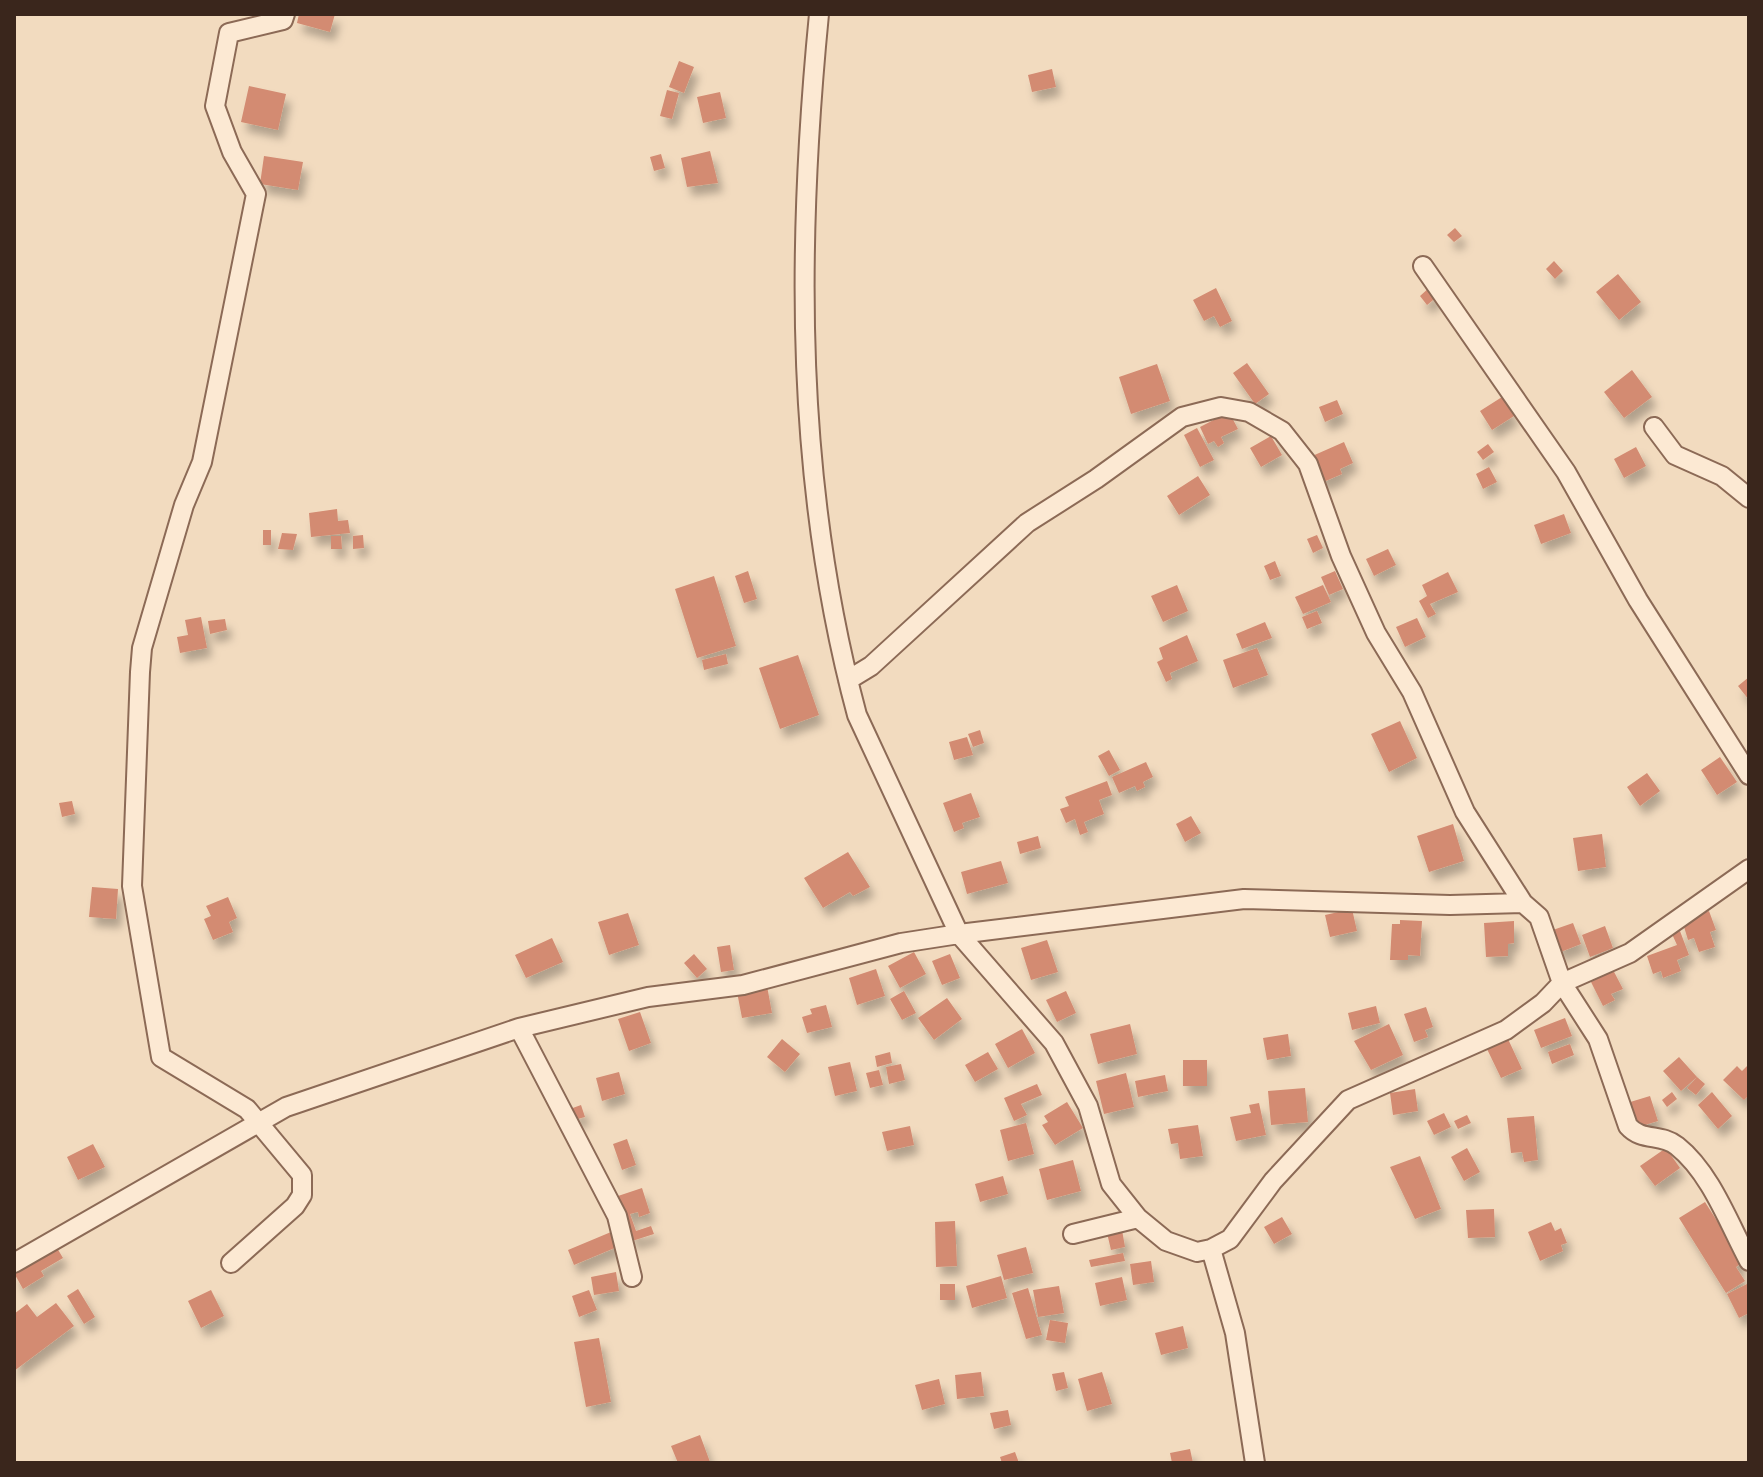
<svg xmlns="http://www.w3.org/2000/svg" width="1763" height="1477" viewBox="0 0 1763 1477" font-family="Literata,serif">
<defs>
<filter id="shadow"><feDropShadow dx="5" dy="9" stdDeviation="4" flood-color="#0004"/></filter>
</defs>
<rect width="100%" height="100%" fill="#f2dbbf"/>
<!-- building -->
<path fill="#d38b72" filter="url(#shadow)" d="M 299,14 L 335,14 L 330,32 L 297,23 Z
M 679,61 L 694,67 L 684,93 L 669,87 Z
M 1052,69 L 1056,87 L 1032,92 L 1028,75 Z
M 249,86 L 286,94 L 278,130 L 241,122 Z
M 667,90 L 679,93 L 672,119 L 660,116 Z
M 720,92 L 726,118 L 703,123 L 697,97 Z
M 710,151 L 718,183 L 687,187 L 681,158 Z
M 661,154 L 665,168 L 654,171 L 650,157 Z
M 264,156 L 303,162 L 298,190 L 260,184 Z
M 1455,228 L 1462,236 L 1454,242 L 1447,235 Z
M 1554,261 L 1563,271 L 1555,279 L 1546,269 Z
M 1618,274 L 1641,302 L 1619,320 L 1596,292 Z
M 1430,287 L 1438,296 L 1427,305 L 1420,296 Z
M 1216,288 L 1232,321 L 1220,327 L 1214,316 L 1204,321 L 1193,300 Z
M 1247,363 L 1269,394 L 1255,404 L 1233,373 Z
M 1157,364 L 1170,401 L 1131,414 L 1119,377 Z
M 1632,370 L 1652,397 L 1624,418 L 1604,392 Z
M 1502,397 L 1514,416 L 1492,430 L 1480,411 Z
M 1337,400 L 1343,414 L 1325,422 L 1319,407 Z
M 1229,412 L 1238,429 L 1221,437 L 1224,443 L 1218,447 L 1214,441 L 1208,444 L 1200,427 Z
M 1197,428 L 1214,460 L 1200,467 L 1184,435 Z
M 1271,436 L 1282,455 L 1261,467 L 1250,448 Z
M 1344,442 L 1353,463 L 1340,469 L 1342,474 L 1321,483 L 1310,457 Z
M 1488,444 L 1494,452 L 1483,460 L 1477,452 Z
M 1636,447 L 1646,466 L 1624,478 L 1614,459 Z
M 1489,467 L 1497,482 L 1483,489 L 1476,474 Z
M 1198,476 L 1210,495 L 1179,515 L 1167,496 Z
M 337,509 L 338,521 L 348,520 L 350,533 L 311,537 L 309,513 Z
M 1564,514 L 1571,533 L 1541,544 L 1534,525 Z
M 263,530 L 271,530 L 271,545 L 263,545 Z
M 282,533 L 297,534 L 293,550 L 278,549 Z
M 363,535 L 364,548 L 353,549 L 353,536 Z
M 1317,535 L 1323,548 L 1313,553 L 1307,539 Z
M 331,536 L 341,536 L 342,549 L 331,549 Z
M 1388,549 L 1396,565 L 1374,576 L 1366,559 Z
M 1275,561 L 1281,576 L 1270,580 L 1264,566 Z
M 748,571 L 757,599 L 744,603 L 735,576 Z
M 1335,571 L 1343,589 L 1329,595 L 1321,577 Z
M 1448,572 L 1458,592 L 1430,604 L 1436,614 L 1428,618 L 1419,601 L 1427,596 L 1422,585 Z
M 714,576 L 736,646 L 697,658 L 675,589 Z
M 1177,585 L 1188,611 L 1163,622 L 1151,596 Z
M 1323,585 L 1331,602 L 1303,614 L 1295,597 Z
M 1317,611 L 1322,623 L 1307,629 L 1302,617 Z
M 201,617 L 207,648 L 180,653 L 177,637 L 188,635 L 185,620 Z
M 1417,618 L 1426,637 L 1405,647 L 1396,627 Z
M 225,619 L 227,630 L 210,634 L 208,621 Z
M 1265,622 L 1272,638 L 1242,649 L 1236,634 Z
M 1187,635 L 1198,661 L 1170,673 L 1172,679 L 1166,682 L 1157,662 L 1163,659 L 1159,648 Z
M 1257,648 L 1268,675 L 1233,688 L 1223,660 Z
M 726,654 L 728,664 L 704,670 L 702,660 Z
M 798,655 L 819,715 L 780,729 L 759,668 Z
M 1749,677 L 1749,700 L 1738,686 Z
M 1400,721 L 1417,758 L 1389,772 L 1371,734 Z
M 980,730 L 984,743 L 973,747 L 968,734 Z
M 967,737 L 973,755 L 954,760 L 949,742 Z
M 1109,750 L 1120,770 L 1109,776 L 1098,756 Z
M 1720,757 L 1737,782 L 1717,795 L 1701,770 Z
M 1146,762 L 1153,777 L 1143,782 L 1145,787 L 1137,791 L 1135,786 L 1119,793 L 1112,777 Z
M 1647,773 L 1660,791 L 1640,806 L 1627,787 Z
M 1107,781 L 1112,795 L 1099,800 L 1104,814 L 1084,822 L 1088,832 L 1080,835 L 1075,819 L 1066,823 L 1060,809 L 1069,806 L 1065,797 Z
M 971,793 L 980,817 L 962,823 L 964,828 L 954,832 L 943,803 Z
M 72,801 L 75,814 L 62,817 L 59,803 Z
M 1191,816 L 1201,833 L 1185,842 L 1176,824 Z
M 1453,824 L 1464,861 L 1429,872 L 1417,836 Z
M 1602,834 L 1606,867 L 1578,871 L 1573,838 Z
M 1038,836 L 1041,848 L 1020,854 L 1017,842 Z
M 848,852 L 870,887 L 853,896 L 850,892 L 823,908 L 804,878 Z
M 1001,861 L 1008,883 L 967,894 L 961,872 Z
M 92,887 L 118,889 L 116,919 L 89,917 Z
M 228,897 L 237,918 L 229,922 L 233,932 L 213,940 L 204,919 L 211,916 L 206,906 Z
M 1352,909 L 1357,931 L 1330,937 L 1325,915 Z
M 1709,911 L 1716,930 L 1710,932 L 1715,947 L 1699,952 L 1694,938 L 1688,940 L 1682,920 Z
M 628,913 L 639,945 L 609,955 L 598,922 Z
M 1400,920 L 1422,921 L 1420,956 L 1408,955 L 1408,960 L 1390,960 L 1392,924 L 1400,924 Z
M 1514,921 L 1514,943 L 1508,944 L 1508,956 L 1486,957 L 1484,923 Z
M 1573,923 L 1581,944 L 1558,953 L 1550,931 Z
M 1605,926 L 1613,948 L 1590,957 L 1582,935 Z
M 1680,931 L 1689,955 L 1677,960 L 1681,971 L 1663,978 L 1661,971 L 1653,974 L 1647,956 L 1677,945 L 1672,934 Z
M 552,938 L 563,962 L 526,978 L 515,955 Z
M 1047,940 L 1058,972 L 1031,980 L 1021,948 Z
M 730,945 L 734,970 L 721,972 L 717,947 Z
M 914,952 L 926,974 L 900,988 L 888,966 Z
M 694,954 L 707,969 L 697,978 L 684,963 Z
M 950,954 L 960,978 L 942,985 L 932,961 Z
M 1612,968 L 1623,989 L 1611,994 L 1615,1000 L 1603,1006 L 1590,980 Z
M 876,969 L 885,996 L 857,1005 L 849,978 Z
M 767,986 L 772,1013 L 742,1018 L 737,992 Z
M 904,991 L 916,1013 L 902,1020 L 890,999 Z
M 1066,991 L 1076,1013 L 1057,1022 L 1046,1000 Z
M 947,998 L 962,1019 L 934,1040 L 918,1018 Z
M 826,1005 L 832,1027 L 807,1033 L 802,1017 L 812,1014 L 810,1009 Z
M 1376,1006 L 1380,1023 L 1352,1030 L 1348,1013 Z
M 1426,1007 L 1433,1027 L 1425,1030 L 1428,1037 L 1414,1042 L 1404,1014 Z
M 640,1012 L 651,1043 L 629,1051 L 618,1019 Z
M 1565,1018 L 1572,1036 L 1541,1048 L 1534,1030 Z
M 1130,1024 L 1137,1054 L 1098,1064 L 1090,1034 Z
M 1389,1024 L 1403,1055 L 1371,1070 L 1354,1041 Z
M 1022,1029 L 1035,1053 L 1008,1068 L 995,1044 Z
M 1288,1034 L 1291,1056 L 1267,1060 L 1263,1038 Z
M 782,1039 L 800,1054 L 785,1072 L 767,1057 Z
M 1508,1039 L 1522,1069 L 1501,1078 L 1487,1049 Z
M 1570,1044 L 1574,1055 L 1552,1064 L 1548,1052 Z
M 890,1052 L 892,1063 L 877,1067 L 875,1056 Z
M 988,1052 L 998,1069 L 975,1082 L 965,1065 Z
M 1679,1057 L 1697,1077 L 1681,1091 L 1663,1071 Z
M 1183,1060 L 1207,1060 L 1207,1086 L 1183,1086 Z
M 850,1062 L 857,1091 L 835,1096 L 828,1067 Z
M 901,1064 L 905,1080 L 889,1084 L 886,1067 Z
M 1749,1064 L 1749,1095 L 1744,1100 L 1723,1080 L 1737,1066 L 1742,1071 Z
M 879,1070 L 883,1085 L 870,1088 L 866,1073 Z
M 619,1072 L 625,1094 L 602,1101 L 596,1078 Z
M 1126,1073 L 1134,1107 L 1104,1114 L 1096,1081 Z
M 1165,1075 L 1168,1091 L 1138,1097 L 1135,1081 Z
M 1697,1077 L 1705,1084 L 1696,1095 L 1687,1088 Z
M 1037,1084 L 1042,1095 L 1021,1104 L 1027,1115 L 1014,1121 L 1004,1098 Z
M 1305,1088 L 1308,1122 L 1271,1125 L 1268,1091 Z
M 1415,1089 L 1418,1111 L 1393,1115 L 1390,1093 Z
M 1672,1092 L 1677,1099 L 1667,1107 L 1662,1100 Z
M 1712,1092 L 1732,1116 L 1718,1129 L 1698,1105 Z
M 1650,1096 L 1658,1121 L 1635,1128 L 1627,1103 Z
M 1067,1102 L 1083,1128 L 1055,1145 L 1042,1125 L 1048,1122 L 1044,1116 Z
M 1259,1103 L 1266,1135 L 1236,1141 L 1230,1117 L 1251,1113 L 1249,1105 Z
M 581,1105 L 585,1117 L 574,1120 L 570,1109 Z
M 1444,1113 L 1451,1127 L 1434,1135 L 1427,1121 Z
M 1467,1115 L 1471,1123 L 1458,1129 L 1454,1121 Z
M 1534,1116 L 1538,1160 L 1524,1162 L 1522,1152 L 1511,1153 L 1507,1118 Z
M 1026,1123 L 1034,1154 L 1008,1161 L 1000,1130 Z
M 1198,1125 L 1203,1156 L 1180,1159 L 1178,1143 L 1171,1144 L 1168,1129 Z
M 910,1126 L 914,1145 L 887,1151 L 882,1132 Z
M 627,1139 L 636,1165 L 622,1170 L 613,1144 Z
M 93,1144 L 105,1167 L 78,1180 L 67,1157 Z
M 1467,1148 L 1480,1172 L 1464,1181 L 1451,1157 Z
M 1666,1148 L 1680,1168 L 1655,1186 L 1640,1166 Z
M 1420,1156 L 1441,1209 L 1415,1219 L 1390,1167 Z
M 1073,1160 L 1081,1191 L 1047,1200 L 1039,1169 Z
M 1003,1176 L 1008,1194 L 980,1202 L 975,1184 Z
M 642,1188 L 650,1213 L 639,1217 L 638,1212 L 630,1214 L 636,1231 L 651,1226 L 654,1234 L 632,1241 L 618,1196 Z
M 1705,1202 L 1743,1262 L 1736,1267 L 1745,1281 L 1726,1293 L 1679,1218 Z
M 1494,1209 L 1495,1237 L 1468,1238 L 1466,1210 Z
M 1282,1217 L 1292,1234 L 1274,1244 L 1264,1227 Z
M 955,1221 L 957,1266 L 936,1267 L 935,1222 Z
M 1551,1222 L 1555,1231 L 1561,1228 L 1567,1243 L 1561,1245 L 1563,1251 L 1540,1261 L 1528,1232 Z
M 1122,1230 L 1125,1247 L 1111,1250 L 1107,1233 Z
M 611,1232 L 617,1247 L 574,1265 L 568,1250 Z
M 1026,1247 L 1033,1273 L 1004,1280 L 997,1255 Z
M 57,1248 L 63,1258 L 41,1271 L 44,1276 L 23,1289 L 14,1273 Z
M 1123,1253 L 1125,1261 L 1091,1267 L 1089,1260 Z
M 1151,1261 L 1154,1282 L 1133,1285 L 1130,1264 Z
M 616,1272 L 619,1291 L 594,1295 L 591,1277 Z
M 1001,1276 L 1007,1298 L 972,1308 L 966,1286 Z
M 1122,1277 L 1127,1300 L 1100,1306 L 1095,1283 Z
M 1749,1283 L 1749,1313 L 1739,1318 L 1727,1294 Z
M 940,1284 L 955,1284 L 955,1300 L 940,1300 Z
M 1059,1286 L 1064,1313 L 1038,1317 L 1033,1290 Z
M 1028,1288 L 1042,1335 L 1026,1339 L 1012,1293 Z
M 78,1289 L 95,1317 L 84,1324 L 67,1296 Z
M 211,1290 L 224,1316 L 201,1328 L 188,1301 Z
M 589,1290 L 597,1310 L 579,1317 L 572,1296 Z
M 56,1303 L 74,1326 L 14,1371 L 14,1314 L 27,1304 L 37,1317 Z
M 1050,1320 L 1068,1323 L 1065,1343 L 1046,1340 Z
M 1183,1326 L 1188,1348 L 1161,1355 L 1155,1333 Z
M 599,1338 L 611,1402 L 586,1407 L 574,1342 Z
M 981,1372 L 984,1396 L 957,1399 L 955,1375 Z
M 1064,1372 L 1068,1388 L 1056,1391 L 1052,1374 Z
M 1102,1372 L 1112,1404 L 1087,1411 L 1078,1379 Z
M 939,1379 L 945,1404 L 922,1410 L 915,1385 Z
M 1008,1410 L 1011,1425 L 994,1429 L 990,1413 Z
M 700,1435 L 710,1462 L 678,1463 L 671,1446 Z
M 1190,1449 L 1193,1463 L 1172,1463 L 1170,1453 Z
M 1015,1452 L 1019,1463 L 1002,1463 L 1000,1457 Z"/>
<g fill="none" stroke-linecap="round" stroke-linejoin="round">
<!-- street casing -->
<g stroke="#8c6a56" stroke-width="22">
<path id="street" d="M 819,14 C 796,249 795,485 857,715 L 959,934 L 1054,1043 L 1088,1106 L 1111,1184 L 1138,1218 L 1166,1241 L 1197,1252 L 1211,1249 L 1230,1239 L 1273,1181 L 1348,1100 L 1506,1030 L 1543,1003 L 1562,983 L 1630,953 L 1749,869
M 1423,266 L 1566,472 L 1638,600 L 1749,775
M 1654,427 L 1675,455 L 1722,476 L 1749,498
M 848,680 L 871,666 L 1027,523 L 1096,479 L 1182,417 L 1221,407 L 1249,412 L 1282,431 L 1308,464 L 1341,556 L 1376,633 L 1412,692 L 1465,812 L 1523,903
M 519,1028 L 617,1216 L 632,1277
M 1073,1234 L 1138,1218
M 1211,1249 L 1235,1333 L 1255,1463
M 14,1263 L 286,1107 L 519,1028 L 648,997 L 743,985 L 901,943 L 959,934 L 1244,899 L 1450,905 L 1523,903 L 1539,917 L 1562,983 L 1598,1039 L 1628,1126 C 1642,1142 1661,1133 1677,1146 C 1711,1173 1729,1224 1749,1261
M 231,1263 L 295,1206 L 302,1195 L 302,1175 L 247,1109 L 161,1057 L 132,886 L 140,672 L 142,648 L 184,505 L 202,462 L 256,194 L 232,152 L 215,106 L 229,33 L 283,20 L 285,14"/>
</g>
<!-- street -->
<use href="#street" stroke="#fce9d3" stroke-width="18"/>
</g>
<!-- border -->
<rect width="1763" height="1477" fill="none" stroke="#3a261c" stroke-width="32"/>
</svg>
